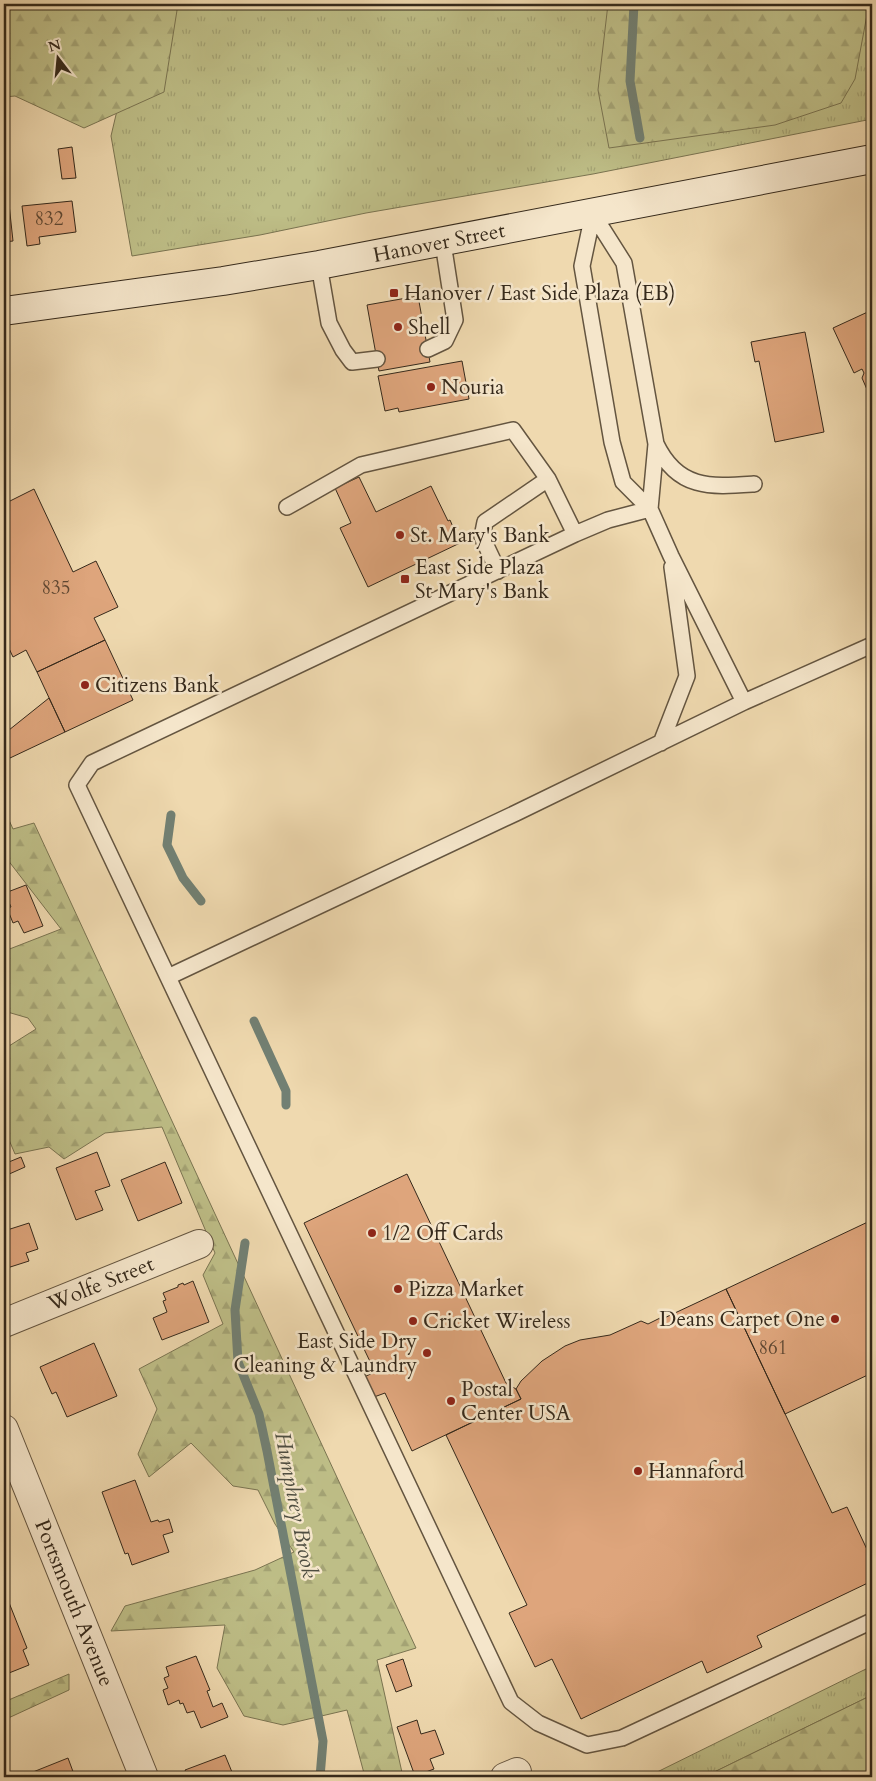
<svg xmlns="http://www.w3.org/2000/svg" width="876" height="1781" viewBox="0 0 876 1781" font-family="Cardo,serif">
<defs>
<pattern id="grass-tufts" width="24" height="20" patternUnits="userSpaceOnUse" patternTransform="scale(1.25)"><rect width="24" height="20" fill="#bebe87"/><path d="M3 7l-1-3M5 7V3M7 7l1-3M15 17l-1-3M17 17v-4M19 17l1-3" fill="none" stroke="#a4a374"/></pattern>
<pattern id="forest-firs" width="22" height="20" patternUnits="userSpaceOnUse" patternTransform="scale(1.25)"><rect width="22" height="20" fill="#bebe87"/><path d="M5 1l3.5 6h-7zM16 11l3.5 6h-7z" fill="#a4a374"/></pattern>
</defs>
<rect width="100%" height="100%" fill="#efd9af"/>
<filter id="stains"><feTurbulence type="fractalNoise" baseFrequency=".004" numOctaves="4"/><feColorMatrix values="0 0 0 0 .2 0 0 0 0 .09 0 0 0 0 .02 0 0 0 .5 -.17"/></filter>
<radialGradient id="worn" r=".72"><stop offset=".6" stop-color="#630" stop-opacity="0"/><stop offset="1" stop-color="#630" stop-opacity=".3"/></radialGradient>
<!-- grass -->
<path fill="url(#grass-tufts)" stroke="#7a7451" d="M 142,4 L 872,4 L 872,119 L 593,174 L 366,213 L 260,235 L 132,256 L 111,136 Z
M 872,1666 L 872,1695 L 704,1777 L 647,1777 Z"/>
<!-- forest -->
<path fill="url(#forest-firs)" stroke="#7a7451" d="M 4,4 L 178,4 L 164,92 L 84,128 L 15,96 L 4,97 Z
M 608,4 L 869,4 L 855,79 L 841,103 L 775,125 L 609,148 L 598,90 Z
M 4,809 L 13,829 L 34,823 L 416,1648 L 377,1660 L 403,1777 L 365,1777 L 347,1710 L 283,1725 L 244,1716 L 217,1668 L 225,1625 L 111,1631 L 125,1606 L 255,1570 L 294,1552 L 275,1524 L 258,1490 L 233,1486 L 191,1443 L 149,1477 L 138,1454 L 157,1409 L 139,1369 L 223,1324 L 203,1275 L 215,1253 L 162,1127 L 105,1133 L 64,1159 L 49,1147 L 15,1154 L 4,1128 L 4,1062 L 9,1046 L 36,1029 L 28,1018 L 4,1011 L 4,955 L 7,950 L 61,929 L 4,855 Z
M 69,1674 L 69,1690 L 4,1720 L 4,1702 Z
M 872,1695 L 872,1777 L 704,1777 Z"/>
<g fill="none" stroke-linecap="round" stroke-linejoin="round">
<!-- stream -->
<path stroke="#728073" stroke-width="9" d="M 634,4 L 630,81 L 640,138
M 171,815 L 167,845 L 183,878 L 201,901
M 254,1021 L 286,1091 L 286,1105
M 245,1243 L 235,1310 L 238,1362 L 259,1414 L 267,1451 L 323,1741 L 320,1777"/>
</g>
<!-- building -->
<path fill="#dea57c" stroke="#35291b" d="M 72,147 L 76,178 L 62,179 L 58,149 Z
M 72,201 L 76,232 L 39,237 L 40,244 L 27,246 L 22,206 Z
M 4,204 L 9,204 L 13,241 L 4,242 Z
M 418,296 L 430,362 L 379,371 L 367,305 Z
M 872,310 L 872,401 L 862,378 L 864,373 L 862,369 L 854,373 L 833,328 Z
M 805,332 L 824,432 L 775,442 L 759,361 L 755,362 L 751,342 Z
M 462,361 L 469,399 L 399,412 L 398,408 L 385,411 L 378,376 Z
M 359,477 L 376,512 L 431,486 L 448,521 L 450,520 L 460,543 L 368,587 L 340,528 L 351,523 L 335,488 Z
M 34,489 L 73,572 L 96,561 L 118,607 L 94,618 L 105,640 L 37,672 L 26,650 L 13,657 L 4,638 L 4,504 Z
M 105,640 L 133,700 L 65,732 L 37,672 Z
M 49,698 L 65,732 L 10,758 L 4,744 L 4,734 Z
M 26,885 L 43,926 L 24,933 L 18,921 L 13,923 L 7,908 L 11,907 L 5,893 Z
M 97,1152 L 110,1186 L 95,1191 L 103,1210 L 76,1220 L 56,1168 Z
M 21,1157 L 25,1167 L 7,1175 L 4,1164 Z
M 165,1162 L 182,1203 L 138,1221 L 121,1180 Z
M 407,1174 L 506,1383 L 516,1389 L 521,1399 L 412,1451 L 385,1393 L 374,1397 L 364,1377 L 375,1372 L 304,1223 Z
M 872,1220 L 872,1373 L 785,1414 L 726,1289 Z
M 29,1223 L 38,1249 L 26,1253 L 29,1261 L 4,1269 L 4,1231 Z
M 193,1281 L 209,1322 L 162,1340 L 153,1318 L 167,1312 L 163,1301 L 166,1300 L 163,1293 L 178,1287 L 178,1285 L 183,1283 L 184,1285 Z
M 726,1289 L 832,1513 L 847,1507 L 872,1560 L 872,1581 L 757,1636 L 762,1647 L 707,1673 L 702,1661 L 581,1719 L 552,1659 L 535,1667 L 509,1613 L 527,1605 L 446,1435 L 521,1399 L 516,1389 L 521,1381 L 542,1361 L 565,1346 L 580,1340 L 610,1335 L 641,1321 L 648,1324 L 660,1318 L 660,1320 Z
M 94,1343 L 117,1396 L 67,1417 L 56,1392 L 52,1394 L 40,1367 Z
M 135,1480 L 151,1522 L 158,1520 L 159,1522 L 169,1519 L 173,1532 L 163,1535 L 169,1552 L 132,1565 L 128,1553 L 125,1554 L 102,1492 Z
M 4,1590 L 27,1648 L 23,1650 L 29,1665 L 4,1675 Z
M 196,1656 L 210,1690 L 207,1691 L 213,1707 L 222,1703 L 228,1717 L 201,1728 L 194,1711 L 187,1713 L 183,1703 L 180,1704 L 179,1700 L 168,1705 L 163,1690 L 168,1688 L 164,1678 L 169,1676 L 166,1667 Z
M 403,1659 L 412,1686 L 396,1692 L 386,1665 Z
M 417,1720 L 421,1734 L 435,1730 L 444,1754 L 430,1759 L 434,1769 L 415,1776 L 397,1727 Z
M 225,1755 L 234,1777 L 188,1777 L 185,1770 Z
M 68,1758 L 75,1777 L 23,1777 L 23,1776 Z"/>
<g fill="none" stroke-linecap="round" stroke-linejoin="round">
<!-- service casing -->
<g stroke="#645540" stroke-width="18">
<path id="service" d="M 593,214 L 582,266 L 612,442 L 623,482 L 650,509 L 671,556 L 744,702
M 593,214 L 624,263 L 656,444 L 650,509
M 319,265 L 329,323 L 343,350 L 352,362 L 377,359
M 428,349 L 445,341 L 455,320 L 443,243
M 656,444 C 678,490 711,487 754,484
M 287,507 L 361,465 L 513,430 L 548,479 L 575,534
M 650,509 L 608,520 L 575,534 L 92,763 L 77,785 L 511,1702 L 538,1723 L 587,1745 L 622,1738 L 872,1621
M 498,571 L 482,537 L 485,522 L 548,479
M 661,743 L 687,676 L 672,567
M 168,977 L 516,813 L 744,702 L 872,645"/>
</g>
<!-- minor casing -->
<g stroke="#645540" stroke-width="30">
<path id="minor" d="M 4,1323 L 199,1244
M 4,1429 L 144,1777
M 505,1777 L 517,1772"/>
</g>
<!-- secondary casing -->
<g stroke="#35291b" stroke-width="30">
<path id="secondary" d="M 4,311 L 223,281 L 319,265 L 872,159"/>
</g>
<!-- service -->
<use href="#service" stroke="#f5e6cb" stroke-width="15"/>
<!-- minor -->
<use href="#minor" stroke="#f5e6cb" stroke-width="28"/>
<!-- secondary -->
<use href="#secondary" stroke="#f5e6cb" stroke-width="28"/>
</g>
<!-- markers -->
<g fill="#8f2418" stroke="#f5e6cb" stroke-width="2">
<rect x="389" y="288" width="10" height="10" rx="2.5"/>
<circle cx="398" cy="327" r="5"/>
<circle cx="431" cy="387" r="5"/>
<circle cx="400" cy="535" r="5"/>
<rect x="400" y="574" width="10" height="10" rx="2.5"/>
<circle cx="85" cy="685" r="5"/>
<circle cx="372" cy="1233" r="5"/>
<circle cx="398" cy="1289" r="5"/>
<circle cx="835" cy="1319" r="5"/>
<circle cx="413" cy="1321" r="5"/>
<circle cx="427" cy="1353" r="5"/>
<circle cx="451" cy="1401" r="5"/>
<circle cx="638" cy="1471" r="5"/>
</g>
<g text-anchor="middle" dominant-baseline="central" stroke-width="5" stroke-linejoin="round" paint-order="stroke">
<!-- number labels -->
<g font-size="19" fill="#5f4833">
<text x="49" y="219">832</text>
<text x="56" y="588">835</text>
<text x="773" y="1348">861</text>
</g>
<!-- street labels -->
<g font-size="21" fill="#35291b" stroke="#f5e6cb">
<text transform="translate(439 243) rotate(-11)">Hanover Street</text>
<text transform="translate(101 1284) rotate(-22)">Wolfe Street</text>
<text transform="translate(74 1603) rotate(68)">Portsmouth Avenue</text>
</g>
<!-- poi labels -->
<g font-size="21" fill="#35291b" stroke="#f5e6cb" text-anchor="start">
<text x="404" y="293">Hanover / East Side Plaza (EB)</text>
<text x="408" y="327">Shell</text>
<text x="441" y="387">Nouria</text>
<text x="410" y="535">St. Mary's Bank</text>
<text x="415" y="567">East Side Plaza<tspan x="415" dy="24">St Mary's Bank</tspan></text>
<text x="95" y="685">Citizens Bank</text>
<text x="382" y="1233">1/2 Off Cards</text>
<text x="408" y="1289">Pizza Market</text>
<text x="825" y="1319" text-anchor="end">Deans Carpet One</text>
<text x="423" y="1321">Cricket Wireless</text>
<text x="417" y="1341" text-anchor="end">East Side Dry<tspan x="417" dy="24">Cleaning &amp; Laundry</tspan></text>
<text x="461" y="1389">Postal<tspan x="461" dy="24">Center USA</tspan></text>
<text x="648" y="1471">Hannaford</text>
</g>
<!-- water labels -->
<g font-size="22" font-style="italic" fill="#4e4d40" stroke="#f5e6cb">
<text transform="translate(296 1505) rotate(79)">Humphrey Brook</text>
</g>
</g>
<!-- margin -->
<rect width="876" height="1781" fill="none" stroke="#efd9af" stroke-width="20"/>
<rect x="5" y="5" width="866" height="1771" fill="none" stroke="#35291b" stroke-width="2.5"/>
<rect x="10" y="10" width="856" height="1761" fill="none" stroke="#35291b"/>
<!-- north arrow -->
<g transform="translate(58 58) rotate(344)" stroke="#f5e6cb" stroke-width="4" paint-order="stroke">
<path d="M0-4L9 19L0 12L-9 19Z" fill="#35291b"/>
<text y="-8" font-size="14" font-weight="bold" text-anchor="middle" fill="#35291b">N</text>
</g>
<rect width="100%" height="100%" filter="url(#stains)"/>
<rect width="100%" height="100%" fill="url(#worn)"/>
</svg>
